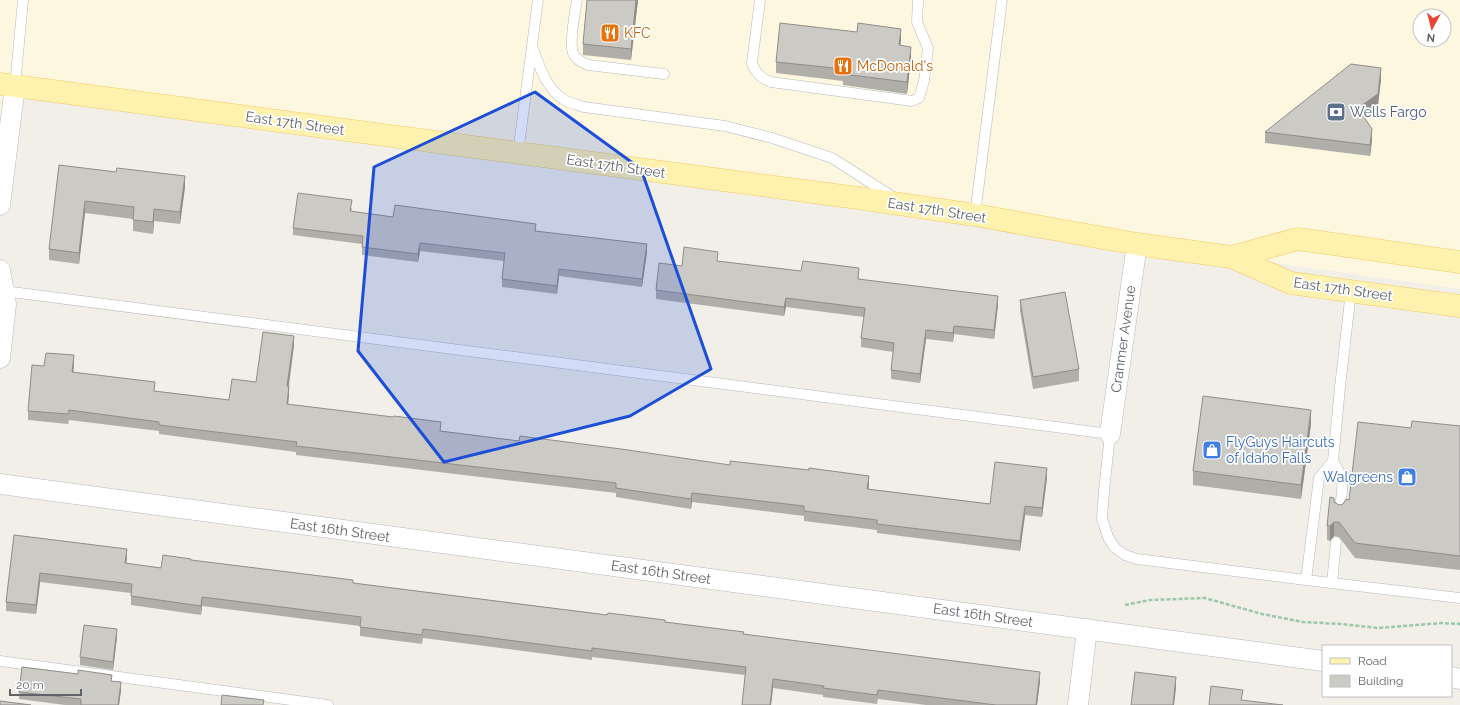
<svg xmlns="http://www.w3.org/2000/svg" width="1460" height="705" viewBox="0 0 1460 705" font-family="Raleway,sans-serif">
<rect width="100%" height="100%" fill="#f1efe8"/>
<!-- commercial -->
<path fill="#fef7e0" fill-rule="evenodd" d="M 0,0 L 1460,0 L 1460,289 L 16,86 L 0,205 ZM 1420,16 L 1444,16 L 1444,40 L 1420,40 Z"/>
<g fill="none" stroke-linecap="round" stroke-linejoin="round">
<!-- service casing -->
<g stroke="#b5b8bc" stroke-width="11">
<path id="service" d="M 577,0 C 575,12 569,43 573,53 C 576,60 582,62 588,65 L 664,74
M 760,0 L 752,63 C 756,74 761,78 771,82 L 912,101 L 919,98 L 924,81 L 928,48 L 917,22 L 918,1
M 532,46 C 539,65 546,90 566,101 C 571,103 578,105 584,107 L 725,126 L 772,138 L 832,158 L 893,197
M 15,86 L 23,0
M 518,153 L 538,0
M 975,215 L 1002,0
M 4,291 L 1110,434 L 1104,491 L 1102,519 L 1108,537 L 1115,548 L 1125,555 L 1137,559 L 1306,580
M 1351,291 L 1340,387 L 1333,461 L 1319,478 L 1306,580 L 1460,598
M 1333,461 L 1343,479 L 1340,513
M 1332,583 L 1336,542
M 0,661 L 328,705"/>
</g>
<!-- minor casing -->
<g stroke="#b5b8bc" stroke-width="21">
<path id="minor" d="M 0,205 L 15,86
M 0,270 L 6,304 L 0,358
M 1110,434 L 1137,244
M 0,484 L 1323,661
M 1451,677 L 1460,679
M 1078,705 L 1087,629"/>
</g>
<!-- primary casing -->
<g stroke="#f2c960" stroke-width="23">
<path id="primary" d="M 0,84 L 858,198 L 975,215 L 1137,244 L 1231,257 L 1291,283 L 1460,306
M 1231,257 L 1298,239 L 1460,262"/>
</g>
<!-- path -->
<path stroke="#9cc7a9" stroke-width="2.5" stroke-dasharray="4 2" stroke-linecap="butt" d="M 1125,605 L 1150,600 L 1205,598 L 1262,614 L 1303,622 L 1341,624 L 1378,628 L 1442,623 L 1460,624"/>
<!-- service -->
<use href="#service" stroke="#fff" stroke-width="10"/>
<!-- minor -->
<use href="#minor" stroke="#fff" stroke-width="20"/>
<!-- primary -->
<use href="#primary" stroke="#fff2af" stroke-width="22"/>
</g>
<!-- wall -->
<path fill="#afaea9" d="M 587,0 L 638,0 L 631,60 L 583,55 L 583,44 Z
M 901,40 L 900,46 L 911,58 L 907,94 L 843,85 L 843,81 L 776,73 L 776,62 Z
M 1381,79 L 1378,105 L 1363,116 L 1372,140 L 1370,156 L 1265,143 L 1265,132 Z
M 59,165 L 185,187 L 180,224 L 154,221 L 153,234 L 133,231 L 133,219 L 85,213 L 79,264 L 49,260 L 49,249 Z
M 352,208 L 351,212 L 393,217 L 536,231 L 647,252 L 642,287 L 559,276 L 557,294 L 502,287 L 502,279 L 504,261 L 420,251 L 418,262 L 362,255 L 362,244 L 293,235 L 293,228 Z
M 682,266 L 801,271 L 859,277 L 859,279 L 998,305 L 994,339 L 954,334 L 953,342 L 926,339 L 920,383 L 891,379 L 891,370 L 893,352 L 861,347 L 861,338 L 864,317 L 786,307 L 784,316 L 656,299 L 656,290 Z
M 1020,300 L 1079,369 L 1079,381 L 1033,389 L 1020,311 Z
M 294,345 L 289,386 L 289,395 L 288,404 L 441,431 L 869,485 L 868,489 L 990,504 L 1047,478 L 1042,517 L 1025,515 L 1020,551 L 877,533 L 877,530 L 804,521 L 804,516 L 692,502 L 691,509 L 616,497 L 616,493 L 296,455 L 296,452 L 159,434 L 159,431 L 69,420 L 68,424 L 28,420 L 28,411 L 44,366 L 74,365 L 73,372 L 155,391 L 229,400 L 256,382 Z
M 1311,424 L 1301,499 L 1193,485 L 1193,471 Z
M 1460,426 L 1460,570 L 1355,558 L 1339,537 L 1334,536 L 1330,541 L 1327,540 L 1327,526 L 1334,502 L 1339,505 L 1343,504 L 1349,500 L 1411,428 Z
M 14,535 L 127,558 L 126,564 L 161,568 L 191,560 L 353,583 L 665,622 L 1040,681 L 1037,705 L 926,705 L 878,699 L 877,704 L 823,697 L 823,695 L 773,688 L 771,705 L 742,705 L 745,675 L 592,657 L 592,660 L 423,638 L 422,644 L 360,636 L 360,626 L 202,606 L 201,615 L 131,605 L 131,593 L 40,582 L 36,614 L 6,611 L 6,602 Z
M 117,637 L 113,670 L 80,665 L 80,657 Z
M 78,674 L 112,681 L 121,690 L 119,705 L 65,705 L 19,699 L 19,692 Z"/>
<!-- shaded-wall -->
<path fill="#8f8d8a" d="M 636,0 L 638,0 L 631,60 L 631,49 Z
M 901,29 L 901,40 L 899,57 L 899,45 Z
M 911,47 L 911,58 L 907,94 L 907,82 Z
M 1381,68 L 1381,79 L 1378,105 L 1358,120 L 1358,108 Z
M 1372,129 L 1372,140 L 1370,156 L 1370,145 Z
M 185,176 L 185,187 L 180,224 L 180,212 Z
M 85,201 L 85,213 L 79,264 L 79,253 Z
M 154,209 L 154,221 L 153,234 L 153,222 Z
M 420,243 L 420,251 L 418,262 L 418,254 Z
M 647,244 L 647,252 L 642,287 L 642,279 Z
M 559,269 L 559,276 L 557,294 L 557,286 Z
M 998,296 L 998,305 L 994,339 L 994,330 Z
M 786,298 L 786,307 L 784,316 L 784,307 Z
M 954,326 L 954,334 L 953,342 L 953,333 Z
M 926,330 L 926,339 L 920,383 L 920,374 Z
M 294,336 L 294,345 L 287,395 L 287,386 Z
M 74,355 L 74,365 L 72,382 L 72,372 Z
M 289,386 L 289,395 L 287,414 L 287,404 Z
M 1311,410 L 1311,424 L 1301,499 L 1301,485 Z
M 1047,468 L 1047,478 L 1042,517 L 1042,508 Z
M 869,476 L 869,485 L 867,498 L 867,489 Z
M 692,493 L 692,502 L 691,509 L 691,499 Z
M 1025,506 L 1025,515 L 1020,551 L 1020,541 Z
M 1334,522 L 1334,536 L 1330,541 L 1330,526 Z
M 127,549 L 127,558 L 125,572 L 125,563 Z
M 40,573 L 40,582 L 36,614 L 36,605 Z
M 202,597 L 202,606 L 201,615 L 201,606 Z
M 117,629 L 117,637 L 113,670 L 113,662 Z
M 1040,672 L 1040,681 L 1037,705 L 1036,705 Z
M 1176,677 L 1176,688 L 1174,705 L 1173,705 Z
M 773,679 L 773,688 L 771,705 L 770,705 Z
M 121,682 L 121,690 L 119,705 L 118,705 Z"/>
<!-- building -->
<path fill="#cccac5" stroke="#8f8d8a" d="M 587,0 L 636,0 L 631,49 L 583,44 Z
M 780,23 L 857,32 L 858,23 L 901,29 L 899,45 L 911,47 L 907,82 L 843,74 L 843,69 L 776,62 Z
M 1351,64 L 1381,68 L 1378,94 L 1358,108 L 1372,129 L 1370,145 L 1265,132 Z
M 59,165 L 116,172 L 117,168 L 185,176 L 180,212 L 154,209 L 153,222 L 133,220 L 134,207 L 85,201 L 79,253 L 49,249 Z
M 298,193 L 352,200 L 350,211 L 393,217 L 395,205 L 536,224 L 535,231 L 647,244 L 642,279 L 559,269 L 557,286 L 502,279 L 505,253 L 420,243 L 418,254 L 362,247 L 363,236 L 293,228 Z
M 684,247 L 718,252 L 717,261 L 801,271 L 803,261 L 859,268 L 858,279 L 998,296 L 994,330 L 954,326 L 953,333 L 926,330 L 920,374 L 891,370 L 894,343 L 861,338 L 865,308 L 786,298 L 784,307 L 656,290 L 659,263 L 682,266 Z
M 1065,292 L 1079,369 L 1033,377 L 1020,300 Z
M 263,332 L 294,336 L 287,386 L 289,386 L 287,404 L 393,417 L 394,416 L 441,422 L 440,431 L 519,441 L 520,436 L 621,449 L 730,465 L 730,461 L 809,470 L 809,468 L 869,476 L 867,489 L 990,504 L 995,462 L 1047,468 L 1042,508 L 1025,506 L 1020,541 L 877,524 L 877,520 L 804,511 L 804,506 L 692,493 L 691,499 L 616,488 L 616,483 L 296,446 L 297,442 L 159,425 L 159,422 L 69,410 L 68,414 L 28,411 L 32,365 L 44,366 L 46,353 L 74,355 L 72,372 L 155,382 L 154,391 L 229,400 L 232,379 L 256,382 Z
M 1203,396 L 1311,410 L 1301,485 L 1193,471 Z
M 1412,421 L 1460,426 L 1460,556 L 1355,543 L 1339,522 L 1334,522 L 1330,526 L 1327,526 L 1330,497 L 1334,498 L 1334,502 L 1339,505 L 1343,504 L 1346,499 L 1349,500 L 1358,422 L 1411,428 Z
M 14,535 L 127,549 L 125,563 L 161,568 L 163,555 L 191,559 L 191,560 L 353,580 L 353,583 L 607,615 L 608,613 L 665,620 L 665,622 L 744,632 L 743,634 L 1040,672 L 1036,705 L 996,705 L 878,690 L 877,695 L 823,688 L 824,686 L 773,679 L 770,705 L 742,705 L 746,667 L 592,648 L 592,651 L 423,629 L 422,635 L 360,627 L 361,617 L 202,597 L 201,606 L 131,596 L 132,584 L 40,573 L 36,605 L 6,602 Z
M 84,625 L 117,629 L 113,662 L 80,657 Z
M 22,667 L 78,674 L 78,670 L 112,675 L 111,681 L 121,682 L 118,705 L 81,705 L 81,699 L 19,692 Z
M 1135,672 L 1176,677 L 1173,705 L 1131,705 Z
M 1211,686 L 1243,690 L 1241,700 L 1283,705 L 1209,705 Z
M 222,695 L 264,700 L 263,705 L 221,705 Z
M 0,701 L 31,705 L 0,705 Z"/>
<!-- marked area -->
<path fill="#1d4ed8" fill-opacity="0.2" stroke="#1d4ed8" stroke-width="3" stroke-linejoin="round" d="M 535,92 L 641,169 L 711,369 L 630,416 L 444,462 L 358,351 L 374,167 Z"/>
<!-- icons -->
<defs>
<g id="restaurant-square" transform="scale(1)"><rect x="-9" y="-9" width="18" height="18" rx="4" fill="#e8710a" stroke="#fff"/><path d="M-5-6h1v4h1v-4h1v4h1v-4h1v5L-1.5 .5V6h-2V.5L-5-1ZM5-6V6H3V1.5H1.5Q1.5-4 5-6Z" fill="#fff"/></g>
<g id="bank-square" transform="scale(1)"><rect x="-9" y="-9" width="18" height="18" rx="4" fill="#5c6f8a" stroke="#fff"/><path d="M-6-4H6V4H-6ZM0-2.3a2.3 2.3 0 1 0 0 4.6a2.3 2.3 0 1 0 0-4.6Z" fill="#fff"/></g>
<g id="shop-square" transform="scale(1)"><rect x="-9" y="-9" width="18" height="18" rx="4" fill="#3f7fe0" stroke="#fff"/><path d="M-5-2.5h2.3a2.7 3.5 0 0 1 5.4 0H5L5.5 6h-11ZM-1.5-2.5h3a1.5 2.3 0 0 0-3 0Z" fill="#fff"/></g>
</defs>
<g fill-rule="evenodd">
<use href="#restaurant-square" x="610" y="33"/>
<use href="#restaurant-square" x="843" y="66"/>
<use href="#bank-square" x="1336" y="112"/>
<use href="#shop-square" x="1212" y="450"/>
<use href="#shop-square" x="1407" y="477"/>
</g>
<g text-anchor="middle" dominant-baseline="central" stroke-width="3.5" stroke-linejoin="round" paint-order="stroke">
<!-- food labels -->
<g font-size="14" fill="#c56008" stroke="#fff" text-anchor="start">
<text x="624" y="33">KFC</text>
<text x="857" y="66">McDonald's</text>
</g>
<!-- service labels -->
<g font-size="14" fill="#4e5e75" stroke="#fff" text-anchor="start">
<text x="1350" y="112">Wells Fargo</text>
</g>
<!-- street labels -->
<g font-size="14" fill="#5f6368" stroke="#fff">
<text transform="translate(295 123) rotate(8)">East 17th Street</text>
<text transform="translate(616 166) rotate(8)">East 17th Street</text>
<text transform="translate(937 210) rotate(9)">East 17th Street</text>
<text transform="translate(1343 289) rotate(8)">East 17th Street</text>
<text transform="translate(1123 339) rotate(-82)">Cranmer Avenue</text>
<text transform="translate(340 530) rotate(8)">East 16th Street</text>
<text transform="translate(661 572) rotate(8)">East 16th Street</text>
<text transform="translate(983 615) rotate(8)">East 16th Street</text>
</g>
<!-- shop labels -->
<g font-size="14" fill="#366cbe" stroke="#fff" text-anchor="start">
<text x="1226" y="442">FlyGuys Haircuts<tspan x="1226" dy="16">of Idaho Falls</tspan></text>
<text x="1393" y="477" text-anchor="end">Walgreens</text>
</g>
</g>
<!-- legend -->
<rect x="1322" y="645" width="130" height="52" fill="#ffffff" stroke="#bfc1c3"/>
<rect x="1330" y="658" width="20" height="6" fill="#fff2af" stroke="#bfc1c3"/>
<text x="1358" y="665" font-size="12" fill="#5f6368">Road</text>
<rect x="1330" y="675" width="20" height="12" fill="#cccac5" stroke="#bfc1c3"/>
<text x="1358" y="685" font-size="12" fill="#5f6368">Building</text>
<!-- north arrow -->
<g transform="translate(1432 28) rotate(187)"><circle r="19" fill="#ffffff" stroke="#bfc1c3"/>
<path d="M0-3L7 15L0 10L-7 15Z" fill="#ea4335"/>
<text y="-6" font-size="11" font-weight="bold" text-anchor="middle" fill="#5f6368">N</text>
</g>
<!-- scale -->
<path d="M10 689v6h71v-6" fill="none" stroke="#5f6368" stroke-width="2"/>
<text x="16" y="689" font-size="12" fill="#5f6368" stroke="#ffffff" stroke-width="3" paint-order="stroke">20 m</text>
</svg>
